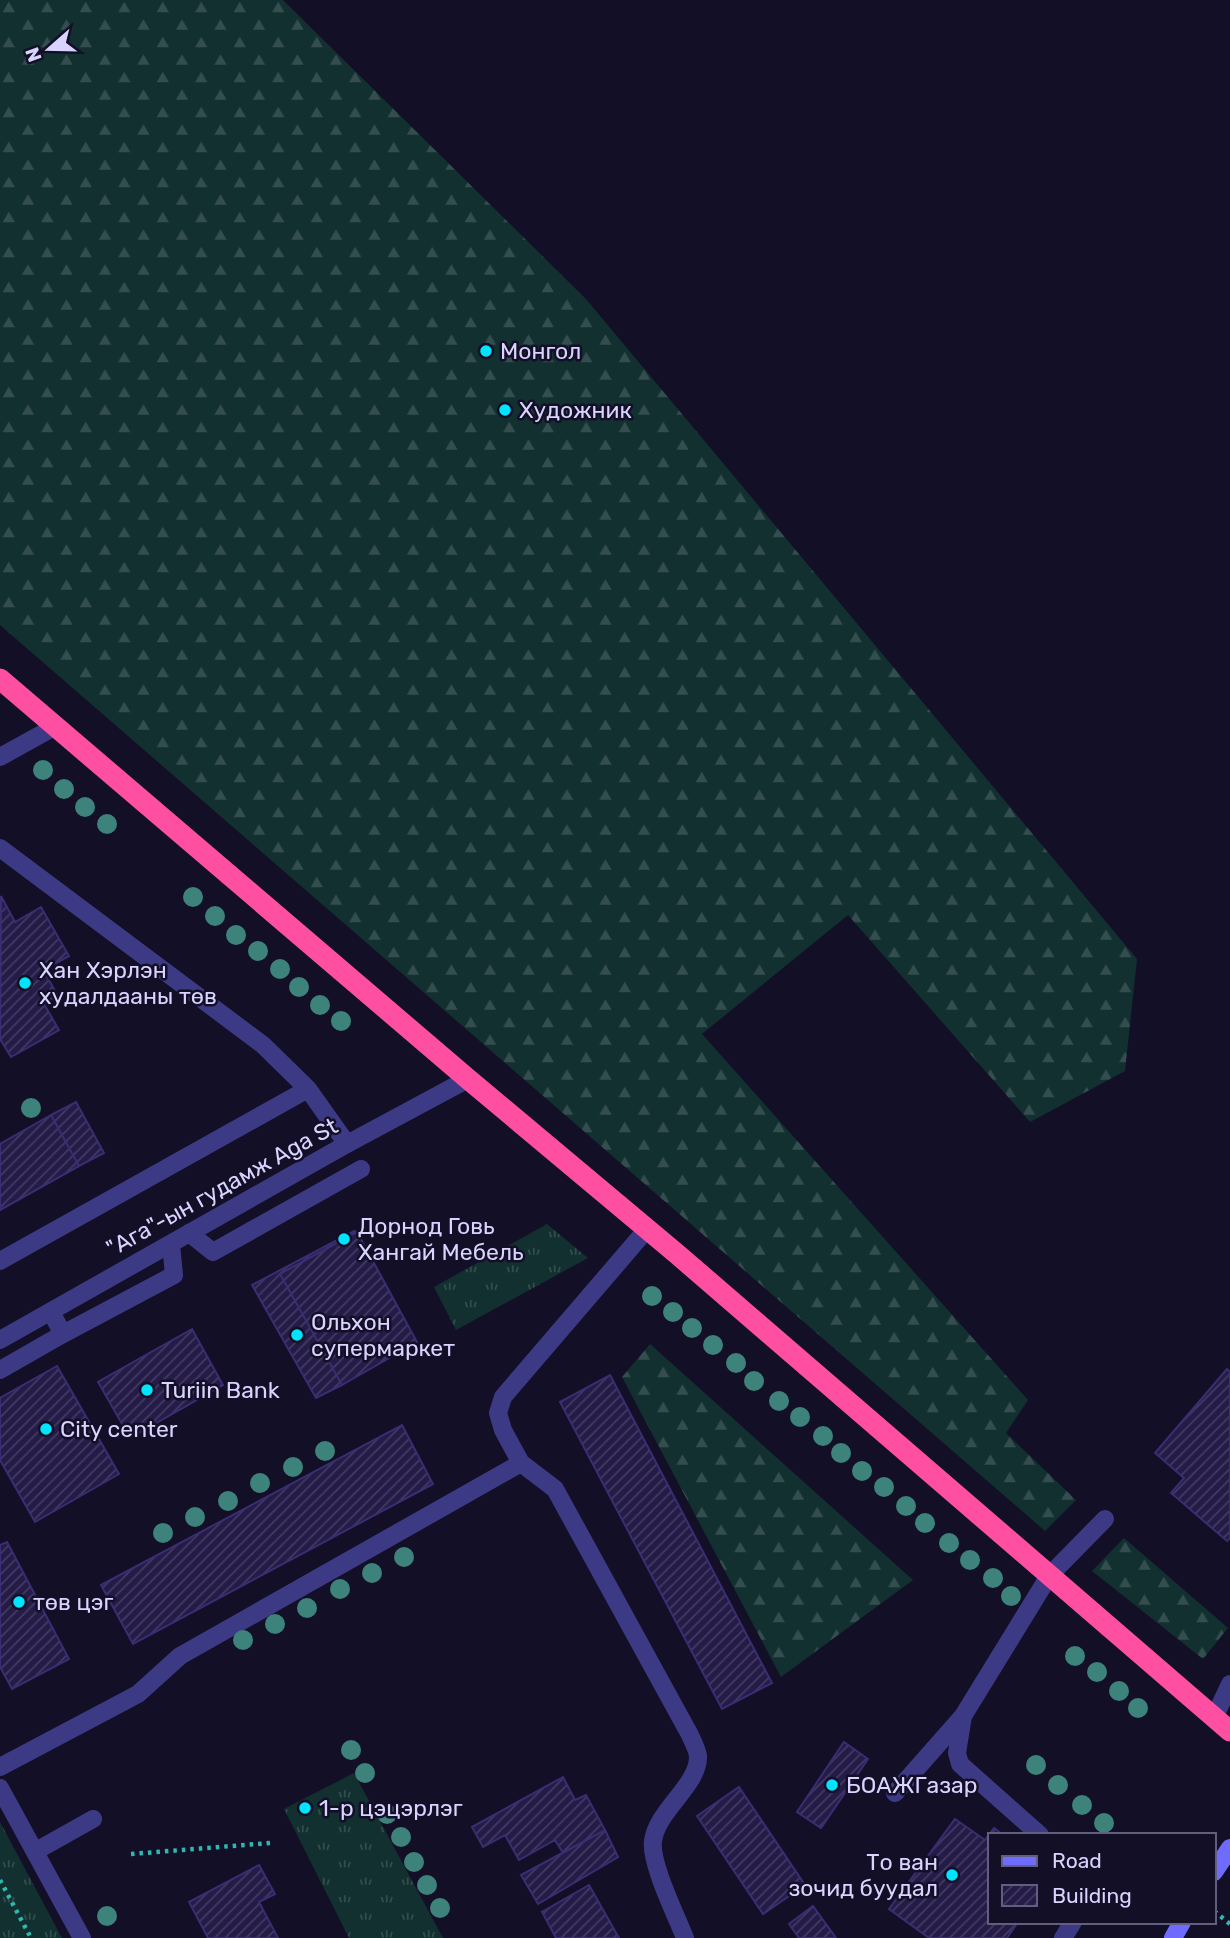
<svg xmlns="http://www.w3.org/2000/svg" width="1230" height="1938" viewBox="0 0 1230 1938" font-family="Rubik,sans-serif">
<defs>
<pattern id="grass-tufts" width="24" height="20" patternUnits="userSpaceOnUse" patternTransform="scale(1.75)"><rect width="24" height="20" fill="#12302f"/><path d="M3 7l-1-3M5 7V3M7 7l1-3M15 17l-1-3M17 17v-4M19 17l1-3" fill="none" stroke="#344d4e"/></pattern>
<pattern id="forest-firs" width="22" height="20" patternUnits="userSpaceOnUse" patternTransform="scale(1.75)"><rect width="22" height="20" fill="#12302f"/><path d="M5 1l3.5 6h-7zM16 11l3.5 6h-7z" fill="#344d4e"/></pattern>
<pattern id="building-hatch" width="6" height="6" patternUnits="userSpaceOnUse" patternTransform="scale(1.75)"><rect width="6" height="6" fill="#241b47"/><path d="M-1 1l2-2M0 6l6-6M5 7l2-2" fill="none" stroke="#433b63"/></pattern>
</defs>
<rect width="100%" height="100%" fill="#130f26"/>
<!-- grass -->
<path fill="url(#grass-tufts)" d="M 547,1224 L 588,1258 L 456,1330 L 434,1287 Z
M 354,1773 L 443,1938 L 349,1938 L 284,1809 Z
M 0,1822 L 62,1938 L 0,1938 Z"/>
<!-- forest -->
<path fill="url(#forest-firs)" d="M 0,0 L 283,0 L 586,299 L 1137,959 L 1125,1071 L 1030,1122 L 848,915 L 702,1034 L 1028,1400 L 1006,1433 L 1076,1500 L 1045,1531 L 0,625 Z
M 650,1344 L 913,1580 L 781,1677 L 622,1377 Z
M 1124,1538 L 1228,1628 L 1203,1659 L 1092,1571 Z"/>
<!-- building -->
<path fill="url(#building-hatch)" stroke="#3b2d73" stroke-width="2" d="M 1,896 L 15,922 L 41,907 L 69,956 L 43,970 L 58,996 L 44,1004 L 59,1030 L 11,1057 L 0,1039 Z
M 76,1102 L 104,1153 L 79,1166 L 51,1115 Z
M 51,1115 L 79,1166 L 0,1210 L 0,1144 Z
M 354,1231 L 357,1232 L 280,1274 L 342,1385 L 316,1398 L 252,1285 Z
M 357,1232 L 417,1342 L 342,1385 L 280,1274 Z
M 192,1329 L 223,1385 L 130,1438 L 98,1382 Z
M 57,1366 L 119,1474 L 35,1522 L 0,1460 L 0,1398 Z
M 1227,1369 L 1230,1372 L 1230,1538 L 1227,1541 L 1171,1493 L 1184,1478 L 1155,1453 Z
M 610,1375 L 772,1683 L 722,1709 L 560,1402 Z
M 402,1425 L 433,1484 L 133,1644 L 101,1585 Z
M 7,1542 L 69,1659 L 12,1689 L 0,1667 L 0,1545 Z
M 844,1742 L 868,1759 L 821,1828 L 797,1812 Z
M 563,1777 L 575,1800 L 586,1795 L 605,1830 L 563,1853 L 555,1840 L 519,1860 L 505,1835 L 483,1847 L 472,1827 Z
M 739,1787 L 805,1885 L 763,1914 L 697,1816 Z
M 955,1819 L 985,1840 L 994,1828 L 1003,1835 L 990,1835 L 990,1922 L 1018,1922 L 1007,1938 L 929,1938 L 889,1909 Z
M 605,1830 L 618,1857 L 538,1904 L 521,1875 Z
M 259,1865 L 275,1894 L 259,1902 L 278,1938 L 208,1938 L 189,1902 Z
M 589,1885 L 619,1938 L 556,1938 L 542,1912 Z
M 813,1906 L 836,1938 L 799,1938 L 789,1924 Z"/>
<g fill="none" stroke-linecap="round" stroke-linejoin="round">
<!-- path -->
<path stroke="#2fb8b0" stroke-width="4.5" stroke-dasharray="3.5 5" stroke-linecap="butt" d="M 131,1854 L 270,1843
M 0,1880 L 31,1938
M 1214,1911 L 1230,1924"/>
<!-- lane -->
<path stroke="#3d3a85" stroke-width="18" d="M 0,757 L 56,726
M 0,848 L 263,1045 L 308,1089
M 189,1233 L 213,1252 L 361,1169
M 0,1261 L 308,1089 L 347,1144
M 51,1312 L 63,1334 L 174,1275 L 171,1244
M 0,1370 L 63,1334
M 521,1463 L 555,1489 L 690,1735 C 693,1742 697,1749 698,1756 C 699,1785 657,1810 653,1841 C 650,1863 676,1915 685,1938
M 963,1716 L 957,1753 L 960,1764 L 1040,1835
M 1214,1718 L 1230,1684
M 0,1767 L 138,1694 L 180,1656 L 521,1463 L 503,1430 L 498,1413 L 503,1397 L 647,1229
M 895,1793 L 963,1716 L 1049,1576 L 1105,1519
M 36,1851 L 93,1819
M 1063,1938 L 1073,1922"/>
<!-- street -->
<path stroke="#3d3a85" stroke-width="18" d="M 0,1340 L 347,1144 L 468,1079
M 0,1788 L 82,1938"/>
<!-- secondary -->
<path stroke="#6f6bff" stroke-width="18" d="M 1214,1872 L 1230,1848
M 1173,1938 L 1182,1922"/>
<!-- highway -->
<path stroke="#ff4fa3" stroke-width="21" d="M 0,679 L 468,1079 L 677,1254 L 1230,1731"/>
</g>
<!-- trees -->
<g fill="#3d827b">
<circle cx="43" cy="770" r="10"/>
<circle cx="64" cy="789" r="10"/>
<circle cx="85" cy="807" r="10"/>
<circle cx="107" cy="824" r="10"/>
<circle cx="193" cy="897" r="10"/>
<circle cx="215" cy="916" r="10"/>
<circle cx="236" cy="935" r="10"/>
<circle cx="258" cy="951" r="10"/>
<circle cx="280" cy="969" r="10"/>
<circle cx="299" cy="987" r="10"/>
<circle cx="320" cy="1005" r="10"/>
<circle cx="341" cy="1021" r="10"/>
<circle cx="31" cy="1108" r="10"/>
<circle cx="652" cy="1296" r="10"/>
<circle cx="673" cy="1312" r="10"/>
<circle cx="692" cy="1328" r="10"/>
<circle cx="713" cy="1345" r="10"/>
<circle cx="736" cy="1363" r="10"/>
<circle cx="754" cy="1381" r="10"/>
<circle cx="779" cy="1401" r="10"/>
<circle cx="800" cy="1417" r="10"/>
<circle cx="823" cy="1436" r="10"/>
<circle cx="325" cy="1451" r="10"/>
<circle cx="841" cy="1453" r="10"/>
<circle cx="293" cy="1467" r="10"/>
<circle cx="862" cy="1471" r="10"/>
<circle cx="260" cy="1483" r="10"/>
<circle cx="884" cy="1487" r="10"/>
<circle cx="228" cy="1501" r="10"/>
<circle cx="906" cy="1506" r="10"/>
<circle cx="195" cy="1517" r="10"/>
<circle cx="925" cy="1523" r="10"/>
<circle cx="163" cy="1533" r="10"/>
<circle cx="949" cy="1543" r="10"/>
<circle cx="404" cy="1557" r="10"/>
<circle cx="970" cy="1560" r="10"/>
<circle cx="372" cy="1573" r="10"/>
<circle cx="993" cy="1578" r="10"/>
<circle cx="340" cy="1589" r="10"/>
<circle cx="1011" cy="1596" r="10"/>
<circle cx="307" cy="1608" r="10"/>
<circle cx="275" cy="1624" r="10"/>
<circle cx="243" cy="1640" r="10"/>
<circle cx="1075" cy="1656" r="10"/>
<circle cx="1097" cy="1672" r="10"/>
<circle cx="1119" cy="1691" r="10"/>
<circle cx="1138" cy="1708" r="10"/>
<circle cx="351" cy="1750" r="10"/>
<circle cx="1036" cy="1765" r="10"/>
<circle cx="365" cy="1773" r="10"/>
<circle cx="1058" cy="1785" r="10"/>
<circle cx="1082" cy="1805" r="10"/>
<circle cx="387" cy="1814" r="10"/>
<circle cx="1104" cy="1823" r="10"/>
<circle cx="401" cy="1837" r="10"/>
<circle cx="414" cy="1862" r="10"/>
<circle cx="427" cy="1885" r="10"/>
<circle cx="440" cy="1908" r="10"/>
<circle cx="107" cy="1916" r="10"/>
</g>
<!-- markers -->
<g fill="#00e5ff" stroke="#130f26" stroke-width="2.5">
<circle cx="486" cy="351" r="7"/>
<circle cx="505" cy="410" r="7"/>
<circle cx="25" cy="983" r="7"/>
<circle cx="344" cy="1239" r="7"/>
<circle cx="297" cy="1335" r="7"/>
<circle cx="147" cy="1390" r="7"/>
<circle cx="46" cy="1429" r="7"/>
<circle cx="19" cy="1602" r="7"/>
<circle cx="832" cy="1785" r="7"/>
<circle cx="305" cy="1808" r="7"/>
<circle cx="952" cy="1875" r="7"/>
</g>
<g text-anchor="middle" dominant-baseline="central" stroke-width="5" stroke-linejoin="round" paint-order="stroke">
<!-- poi labels -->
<g font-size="23" fill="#d9d4ff" stroke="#130f26" text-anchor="start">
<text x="500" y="351">Монгол</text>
<text x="519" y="410">Художник</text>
<text x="39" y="970">Хан Хэрлэн<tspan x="39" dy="26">худалдааны төв</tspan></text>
<text x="358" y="1226">Дорнод Говь<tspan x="358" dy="26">Хангай Мебель</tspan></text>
<text x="311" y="1322">Ольхон<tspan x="311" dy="26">супермаркет</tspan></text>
<text x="161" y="1390">Turiin Bank</text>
<text x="60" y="1429">City center</text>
<text x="33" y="1602">төв цэг</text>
<text x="846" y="1785">БОАЖГазар</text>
<text x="319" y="1808">1-р цэцэрлэг</text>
<text x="938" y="1862" text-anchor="end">То ван<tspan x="938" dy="26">зочид буудал</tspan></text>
</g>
<!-- street labels -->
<g font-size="23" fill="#d9d4ff" stroke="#130f26">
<text transform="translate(222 1187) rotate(-29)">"Ага"-ын гудамж Aga St</text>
</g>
</g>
<!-- legend -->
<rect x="988" y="1833" width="228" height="91" fill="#130f26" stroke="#625e7d" stroke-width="2"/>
<rect x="1002" y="1856" width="35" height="10" fill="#6f6bff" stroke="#625e7d" stroke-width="2"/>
<text x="1052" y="1868" font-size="21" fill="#d9d4ff">Road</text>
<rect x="1002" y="1885" width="35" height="21" fill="url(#building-hatch)" stroke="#625e7d" stroke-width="2"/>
<text x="1052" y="1903" font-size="21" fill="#d9d4ff">Building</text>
<!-- north arrow -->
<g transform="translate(49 49) rotate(250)" stroke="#130f26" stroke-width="5" paint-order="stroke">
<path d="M0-5L12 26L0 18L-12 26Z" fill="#d9d4ff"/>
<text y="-10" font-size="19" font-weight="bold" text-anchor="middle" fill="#d9d4ff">N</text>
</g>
</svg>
